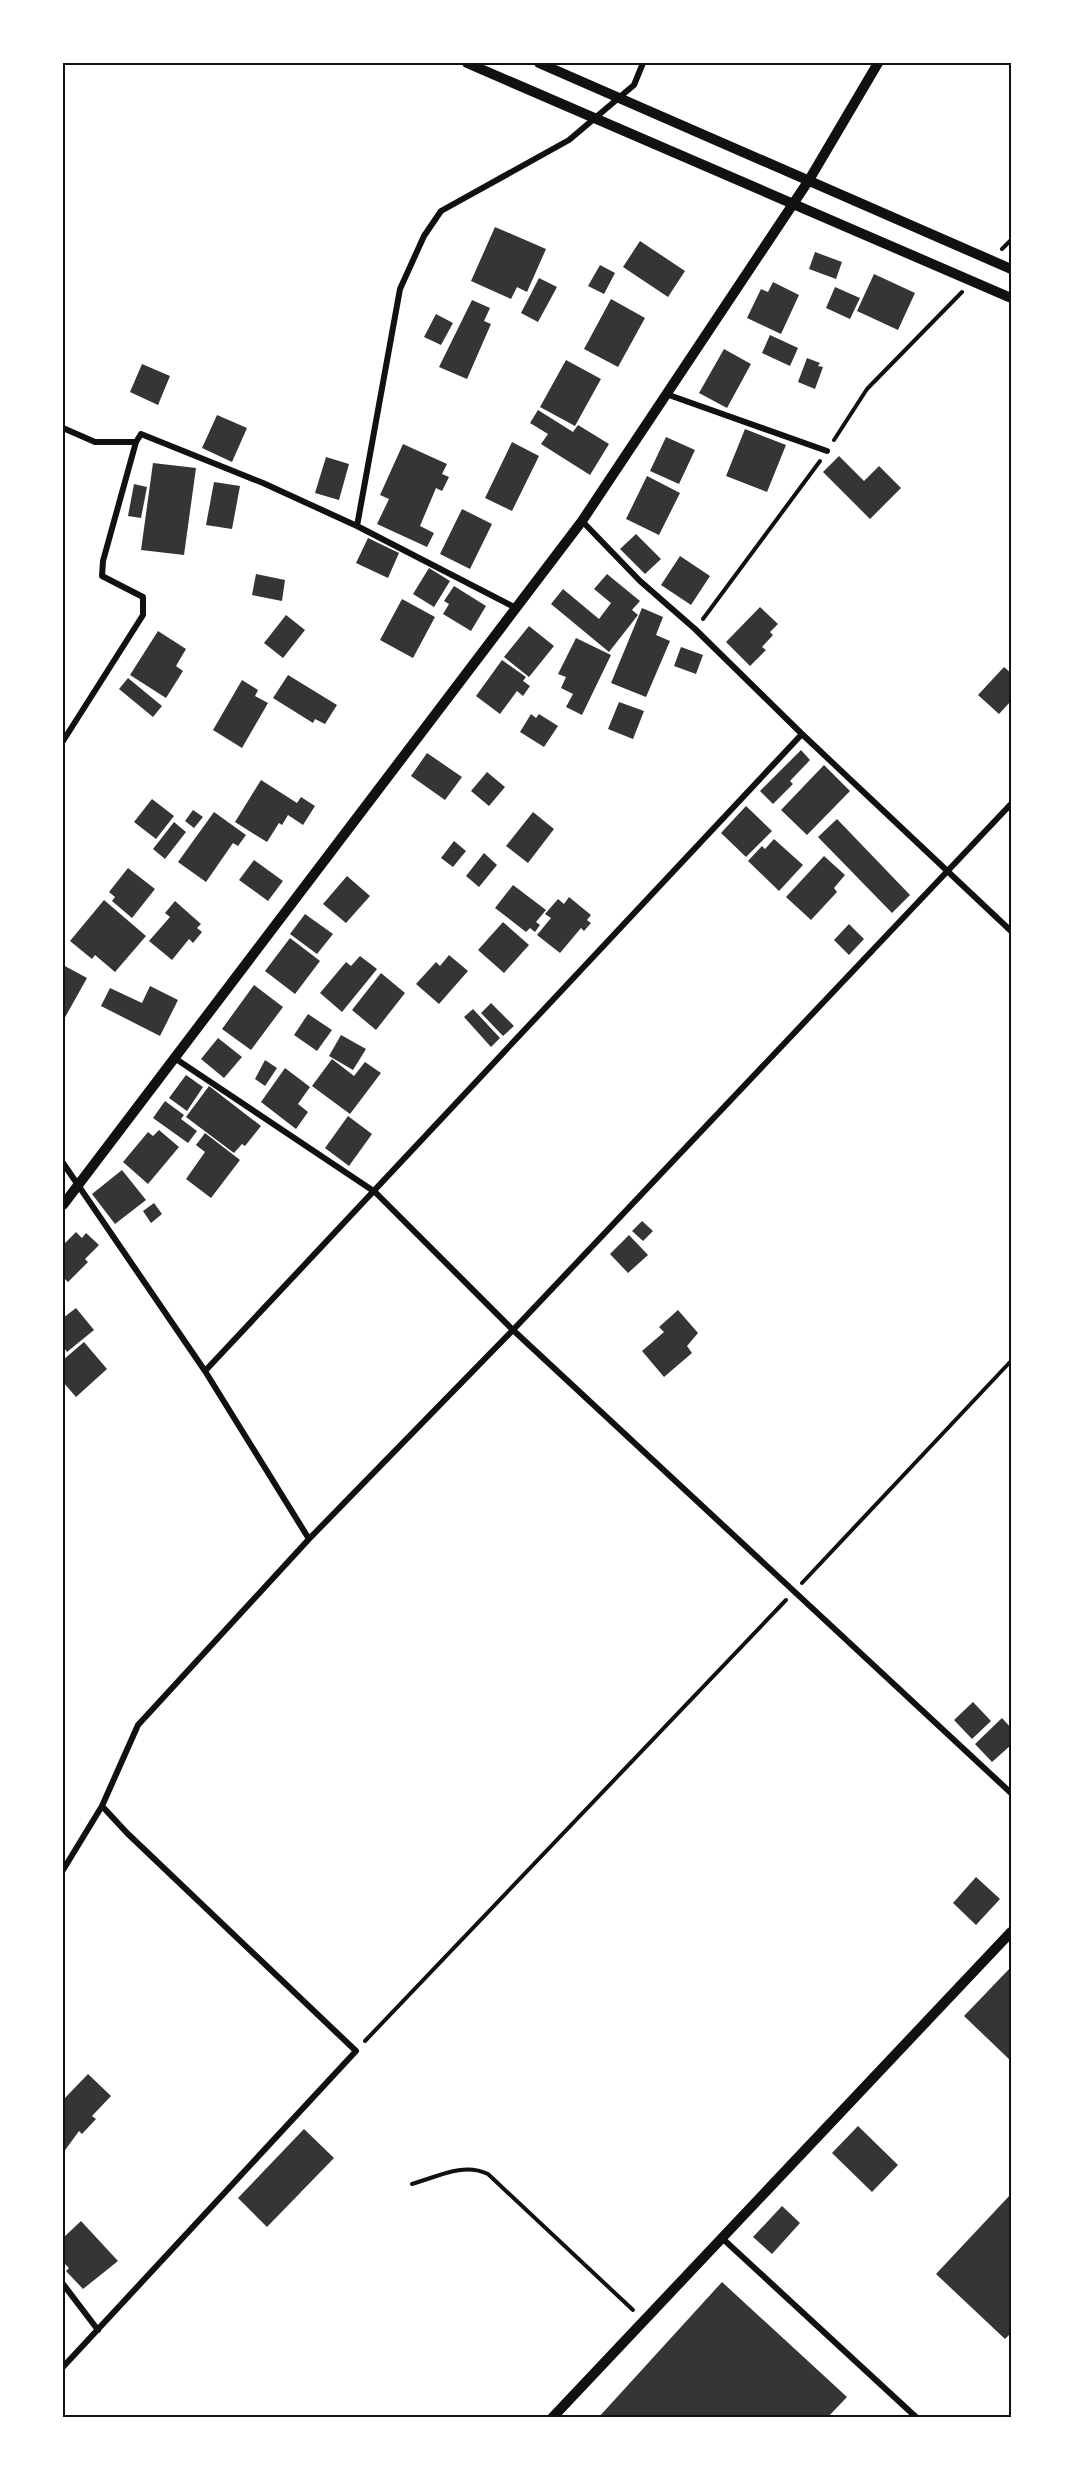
<svg xmlns="http://www.w3.org/2000/svg" width="1074" height="2481" viewBox="0 0 1074 2481" font-family="'Roboto Condensed',sans-serif">
<rect width="100%" height="100%" fill="#fff"/>
<!-- building -->
<path fill="#353535" d="M 495,227 L 546,249 L 527,292 L 517,287 L 511,299 L 471,281 Z
M 640,241 L 685,271 L 668,297 L 623,267 Z
M 815,252 L 842,262 L 836,279 L 809,269 Z
M 600,265 L 615,273 L 604,294 L 588,286 Z
M 874,274 L 915,293 L 898,330 L 857,311 Z
M 539,278 L 557,287 L 538,322 L 521,313 Z
M 773,282 L 799,295 L 781,334 L 747,318 L 761,289 L 768,292 Z
M 835,287 L 860,298 L 850,319 L 826,308 Z
M 611,299 L 645,318 L 618,367 L 584,349 Z
M 472,300 L 490,308 L 484,321 L 491,324 L 467,379 L 439,367 Z
M 436,314 L 453,323 L 441,345 L 424,337 Z
M 770,335 L 798,348 L 790,366 L 762,353 Z
M 724,349 L 751,364 L 727,408 L 699,393 Z
M 807,358 L 820,363 L 818,366 L 823,367 L 815,389 L 798,382 Z
M 566,360 L 601,379 L 575,426 L 540,407 Z
M 142,364 L 170,376 L 158,405 L 130,392 Z
M 538,410 L 573,432 L 578,425 L 609,444 L 590,475 L 541,444 L 548,434 L 530,423 Z
M 217,415 L 247,428 L 232,462 L 202,448 Z
M 745,429 L 786,445 L 767,492 L 726,476 Z
M 666,437 L 695,450 L 679,484 L 650,471 Z
M 512,442 L 539,456 L 512,511 L 485,498 Z
M 403,444 L 447,464 L 442,474 L 449,477 L 442,491 L 436,488 L 420,526 L 434,533 L 427,547 L 377,524 L 389,499 L 380,495 Z
M 839,456 L 864,481 L 879,466 L 901,488 L 870,519 L 823,472 Z
M 326,457 L 349,464 L 339,500 L 315,493 Z
M 153,463 L 196,468 L 184,555 L 141,550 Z
M 647,476 L 680,493 L 659,535 L 626,519 Z
M 214,482 L 240,486 L 232,529 L 206,525 Z
M 134,484 L 147,487 L 141,518 L 128,516 Z
M 462,509 L 492,524 L 470,569 L 440,554 Z
M 636,534 L 661,559 L 645,574 L 620,549 Z
M 368,538 L 399,553 L 388,578 L 356,563 Z
M 680,556 L 710,576 L 691,605 L 661,585 Z
M 429,568 L 450,581 L 434,607 L 413,594 Z
M 256,574 L 285,580 L 282,601 L 252,595 Z
M 607,574 L 640,601 L 632,610 L 638,615 L 609,652 L 551,604 L 563,589 L 599,619 L 611,603 L 594,589 Z
M 454,586 L 486,606 L 471,631 L 443,614 L 449,604 L 444,601 Z
M 402,599 L 435,617 L 413,658 L 380,640 Z
M 760,607 L 778,624 L 770,632 L 773,635 L 762,647 L 766,650 L 750,666 L 726,642 Z
M 642,608 L 663,617 L 656,635 L 670,641 L 646,697 L 611,683 Z
M 286,615 L 305,630 L 283,658 L 264,643 Z
M 529,626 L 554,646 L 529,677 L 504,657 Z
M 158,631 L 186,649 L 176,666 L 183,671 L 166,698 L 130,675 Z
M 576,638 L 611,655 L 582,715 L 566,707 L 573,694 L 561,688 L 566,677 L 558,674 Z
M 681,647 L 703,655 L 696,674 L 674,666 Z
M 502,660 L 526,677 L 523,681 L 530,686 L 523,696 L 517,691 L 500,714 L 476,696 Z
M 1004,667 L 1011,673 L 1011,701 L 999,714 L 978,695 Z
M 288,675 L 337,705 L 325,724 L 315,719 L 313,723 L 273,698 Z
M 128,678 L 162,706 L 153,717 L 119,689 Z
M 242,680 L 258,690 L 255,696 L 268,703 L 242,748 L 213,730 Z
M 619,702 L 644,711 L 633,739 L 608,729 Z
M 531,714 L 536,718 L 539,714 L 558,726 L 544,747 L 520,732 Z
M 801,750 L 810,760 L 790,781 L 793,784 L 773,804 L 760,791 Z
M 427,753 L 462,777 L 445,800 L 411,776 Z
M 824,765 L 850,791 L 807,835 L 781,810 Z
M 487,772 L 505,787 L 489,806 L 471,791 Z
M 261,780 L 297,803 L 301,797 L 315,806 L 303,825 L 288,815 L 282,825 L 279,823 L 267,842 L 235,822 Z
M 152,799 L 174,816 L 156,839 L 134,822 Z
M 746,806 L 772,831 L 746,857 L 721,833 Z
M 193,810 L 203,817 L 194,828 L 185,821 Z
M 214,812 L 246,835 L 238,846 L 233,843 L 206,882 L 178,862 Z
M 533,812 L 554,829 L 528,863 L 506,846 Z
M 837,819 L 910,895 L 892,913 L 818,837 Z
M 174,822 L 186,832 L 165,859 L 153,849 Z
M 774,839 L 803,865 L 779,891 L 748,861 L 762,846 L 765,849 Z
M 454,841 L 466,851 L 453,867 L 441,858 Z
M 484,853 L 497,865 L 479,887 L 466,876 Z
M 824,856 L 845,875 L 834,888 L 837,892 L 811,920 L 786,897 Z
M 254,860 L 283,881 L 268,901 L 239,880 Z
M 128,868 L 155,889 L 132,918 L 112,901 L 115,897 L 109,892 Z
M 347,876 L 370,896 L 346,923 L 323,904 Z
M 513,885 L 546,910 L 536,922 L 540,925 L 535,932 L 530,928 L 526,932 L 495,908 Z
M 569,897 L 591,915 L 587,920 L 591,923 L 584,931 L 581,928 L 560,953 L 537,935 L 551,918 L 545,914 L 558,899 L 564,904 Z
M 104,900 L 146,936 L 115,972 L 95,955 L 92,959 L 70,941 Z
M 175,901 L 201,924 L 197,928 L 202,932 L 193,943 L 189,939 L 172,960 L 149,941 L 170,917 L 165,913 Z
M 305,914 L 333,934 L 317,954 L 290,934 Z
M 503,922 L 529,945 L 504,973 L 478,950 Z
M 849,924 L 864,939 L 849,955 L 834,940 Z
M 290,938 L 320,961 L 295,994 L 265,971 Z
M 449,955 L 468,971 L 439,1004 L 416,984 L 436,962 L 440,966 Z
M 360,956 L 377,969 L 342,1012 L 320,993 L 346,962 L 351,966 Z
M 63,965 L 87,978 L 63,1021 Z
M 381,973 L 405,993 L 376,1030 L 352,1010 Z
M 254,985 L 283,1007 L 251,1050 L 222,1029 Z
M 150,986 L 178,1000 L 160,1036 L 101,1006 L 110,988 L 142,1003 Z
M 491,1003 L 514,1026 L 503,1036 L 481,1013 Z
M 473,1009 L 500,1038 L 491,1047 L 464,1017 Z
M 308,1014 L 332,1030 L 317,1051 L 294,1035 Z
M 341,1035 L 366,1049 L 353,1070 L 329,1056 Z
M 218,1038 L 242,1057 L 224,1078 L 201,1059 Z
M 332,1059 L 354,1076 L 365,1062 L 381,1073 L 350,1114 L 312,1086 Z
M 265,1060 L 277,1068 L 265,1086 L 255,1079 Z
M 285,1068 L 310,1087 L 298,1104 L 308,1112 L 296,1129 L 261,1102 Z
M 186,1075 L 203,1087 L 187,1111 L 169,1098 Z
M 209,1086 L 261,1126 L 245,1146 L 242,1144 L 234,1153 L 186,1117 Z
M 165,1101 L 184,1115 L 181,1119 L 197,1131 L 188,1143 L 153,1118 Z
M 348,1116 L 372,1134 L 349,1166 L 325,1148 Z
M 159,1130 L 179,1147 L 148,1184 L 123,1162 L 148,1132 L 153,1136 Z
M 205,1133 L 240,1160 L 211,1198 L 186,1179 L 205,1152 L 196,1145 Z
M 122,1170 L 146,1200 L 115,1224 L 92,1194 Z
M 154,1203 L 162,1214 L 151,1223 L 143,1211 Z
M 642,1221 L 653,1231 L 643,1241 L 632,1231 Z
M 76,1232 L 82,1238 L 86,1233 L 99,1245 L 85,1259 L 88,1262 L 68,1282 L 63,1277 L 63,1245 Z
M 629,1235 L 648,1255 L 628,1273 L 610,1254 Z
M 76,1308 L 94,1330 L 67,1352 L 63,1346 L 63,1318 Z
M 678,1310 L 698,1333 L 687,1346 L 692,1353 L 664,1377 L 642,1351 L 664,1332 L 659,1327 Z
M 84,1342 L 107,1369 L 76,1397 L 63,1382 L 63,1360 Z
M 973,1702 L 991,1721 L 972,1739 L 954,1720 Z
M 1002,1718 L 1011,1728 L 1011,1745 L 992,1762 L 975,1744 Z
M 976,1877 L 1000,1899 L 976,1925 L 953,1903 Z
M 1011,1967 L 1011,2061 L 964,2016 Z
M 88,2074 L 111,2096 L 92,2116 L 96,2119 L 82,2134 L 79,2131 L 63,2153 L 63,2100 Z
M 858,2126 L 898,2165 L 872,2192 L 832,2153 Z
M 304,2129 L 334,2158 L 267,2227 L 238,2198 Z
M 1011,2194 L 1011,2333 L 1005,2339 L 936,2274 Z
M 782,2206 L 800,2223 L 772,2254 L 753,2237 Z
M 81,2221 L 118,2261 L 83,2289 L 66,2271 L 69,2268 L 63,2262 L 63,2238 Z
M 722,2282 L 847,2397 L 827,2418 L 598,2418 Z"/>
<g fill="none" stroke-linecap="round" stroke-linejoin="round">
<!-- path -->
<path stroke="#111" stroke-width="4" d="M 1002,249 L 1011,240
M 834,440 L 867,389 L 962,292
M 703,619 L 820,461
M 802,1583 L 1011,1361
M 365,2041 L 786,1600
M 412,2184 C 437,2177 463,2162 488,2174 L 633,2310"/>
<!-- minor -->
<path stroke="#111" stroke-width="6" d="M 666,394 L 827,451
M 63,428 L 95,442 L 136,442
M 582,521 L 640,581 L 695,629 L 802,734 L 1011,931
M 357,526 L 400,289 L 424,236 L 441,211 L 569,140 L 634,85 L 643,63
M 63,741 L 143,615 L 143,597 L 102,576 L 103,561 L 136,442 L 141,434 L 263,483 L 357,526 L 514,607
M 173,1057 L 375,1192 L 513,1330 L 1011,1793
M 63,1163 L 205,1371 L 309,1539
M 205,1371 L 802,734
M 63,1870 L 102,1806 L 138,1725 L 309,1539 L 513,1330 L 1011,804
M 722,2238 L 917,2418
M 63,2284 L 98,2330
M 63,2367 L 356,2051 L 127,1833 L 102,1806"/>
<!-- tertiary -->
<path stroke="#111" stroke-width="10" d="M 467,63 L 1011,298
M 539,63 L 1011,269
M 63,1205 L 582,521 L 809,180 L 878,63
M 552,2418 L 1011,1932"/>
</g>
<!-- border -->
<rect width="1074" height="2481" fill="none" stroke="#ffffff" stroke-width="129"/>
<rect x="64" y="64" width="946" height="2352" fill="none" stroke="#111" stroke-width="2"/>
</svg>
